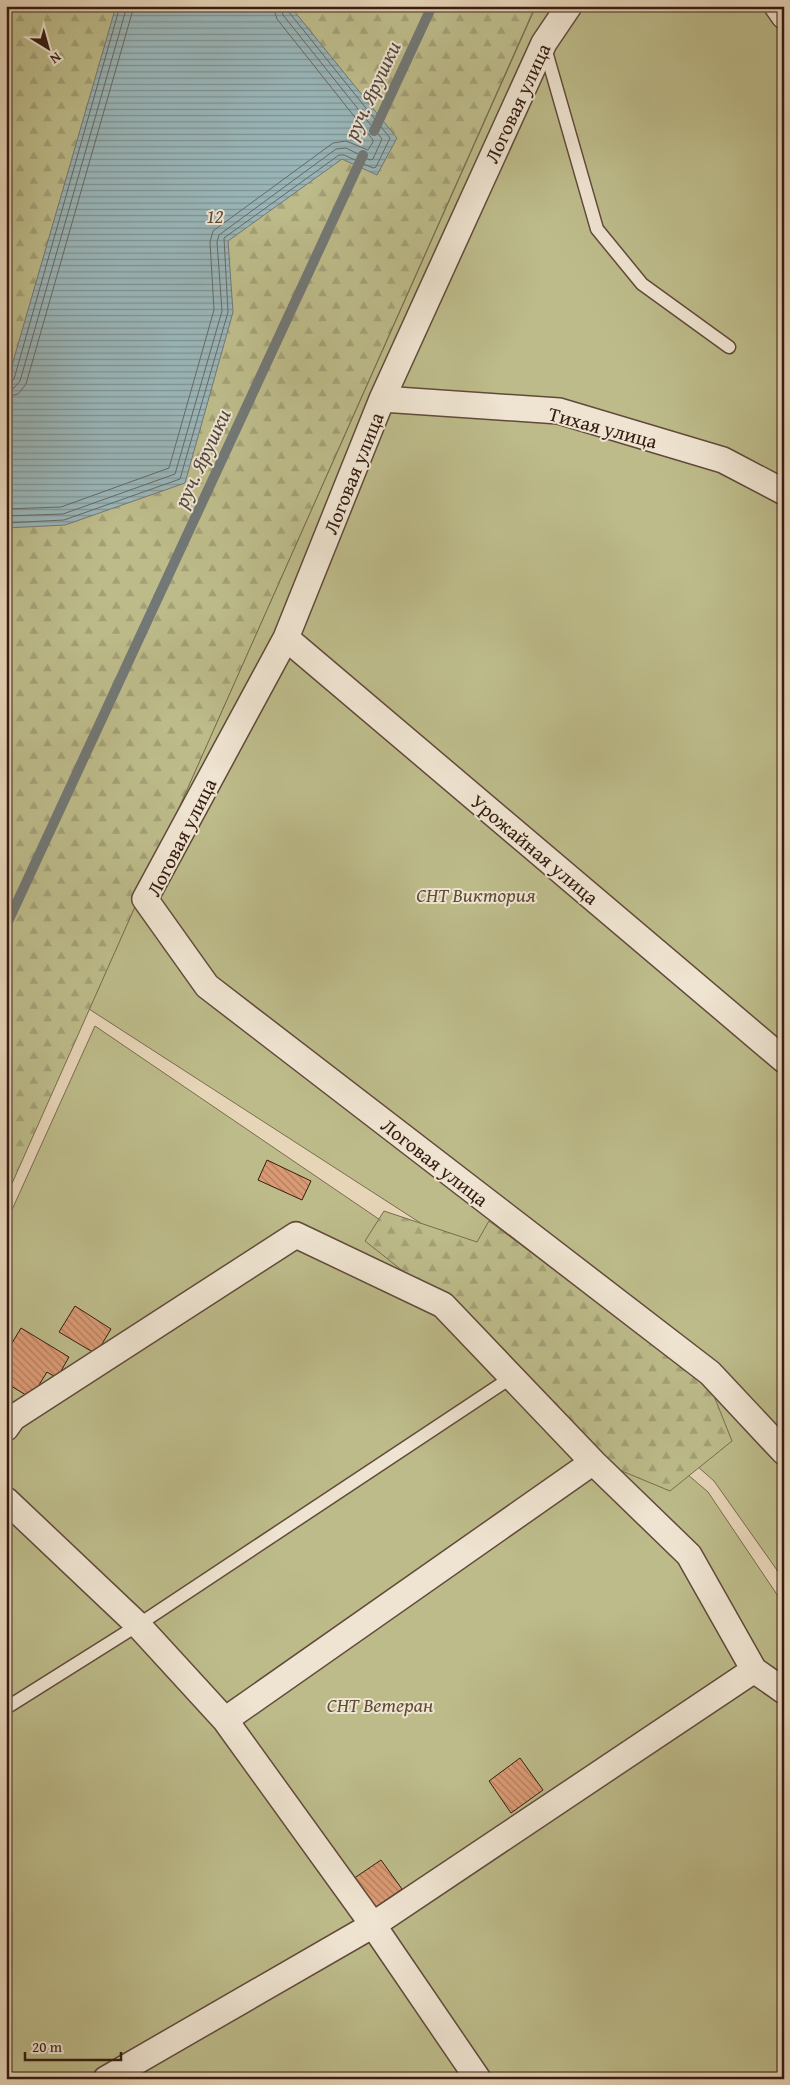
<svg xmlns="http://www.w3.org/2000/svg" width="790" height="2085" viewBox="0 0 790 2085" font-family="'Gentium Book Plus',serif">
<defs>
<pattern id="forest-firs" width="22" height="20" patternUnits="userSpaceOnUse" patternTransform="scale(1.25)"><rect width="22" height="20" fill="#bdbb8a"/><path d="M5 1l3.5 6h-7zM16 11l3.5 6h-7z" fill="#a3a076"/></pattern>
<pattern id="water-rules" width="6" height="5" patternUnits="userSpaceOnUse" patternTransform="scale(1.25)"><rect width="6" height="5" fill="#9ab6b9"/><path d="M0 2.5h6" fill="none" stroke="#7e9395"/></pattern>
<pattern id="building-back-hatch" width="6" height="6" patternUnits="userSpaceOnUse" patternTransform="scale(1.25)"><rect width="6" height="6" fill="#da9a74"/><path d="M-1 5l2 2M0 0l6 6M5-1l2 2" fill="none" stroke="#b27d5e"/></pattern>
</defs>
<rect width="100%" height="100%" fill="#e7d5b8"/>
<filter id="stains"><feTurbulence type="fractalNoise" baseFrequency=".004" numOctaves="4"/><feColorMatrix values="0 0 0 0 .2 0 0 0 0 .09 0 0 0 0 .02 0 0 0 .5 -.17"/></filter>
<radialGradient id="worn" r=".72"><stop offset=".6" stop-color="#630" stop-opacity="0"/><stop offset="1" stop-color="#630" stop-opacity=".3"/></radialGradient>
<!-- green -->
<path fill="#bdbb8a" stroke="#796c4e" d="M 536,6 L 784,6 L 784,1580 L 714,1481 L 422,1224 L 89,1009 Z
M 95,1026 L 436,1258 L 708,1492 L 784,1605 L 784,2079 L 6,2079 L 6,1223 Z"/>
<!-- forest -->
<path fill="url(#forest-firs)" stroke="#796c4e" d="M 6,6 L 529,6 L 534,9 L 6,1197 Z
M 384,1211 L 477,1242 L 489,1221 L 710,1386 L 732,1441 L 670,1491 L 605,1464 L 418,1283 L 365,1241 Z"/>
<!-- water -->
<path fill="url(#water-rules)" stroke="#727876" d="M 116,6 L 290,6 L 397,138 L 377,175 L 342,159 L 228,241 L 233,312 L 185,483 L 65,525 L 6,528 L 6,386 Z"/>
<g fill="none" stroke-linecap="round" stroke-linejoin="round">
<!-- shore -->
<path stroke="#686965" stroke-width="1" d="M 6,383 L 11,382 L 14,379 L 120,6
M 6,389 L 14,388 L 20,381 L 127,6
M 6,397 L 18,394 L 26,384 L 134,6
M 6,509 L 61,507 L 169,468 L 214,310 L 210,242 L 213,231 L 333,143 L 346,141 L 368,150 L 373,142 L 373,140 L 277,19 L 273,6
M 6,516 L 63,514 L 175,474 L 222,311 L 217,242 L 219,235 L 336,149 L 346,148 L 370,160 L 373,159 L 382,139 L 283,15 L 281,6
M 6,523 L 64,520 L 180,479 L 228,312 L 224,238 L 339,155 L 344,155 L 373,168 L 376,167 L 390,138 L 288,11 L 287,6"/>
<!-- stream -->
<path stroke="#727876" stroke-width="10" d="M 374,131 L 432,6
M 6,926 L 363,155"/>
</g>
<!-- building -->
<path fill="url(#building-back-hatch)" stroke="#351c11" d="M 267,1160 L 311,1181 L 302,1200 L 258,1180 Z
M 75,1306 L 111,1329 L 96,1354 L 59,1332 Z
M 21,1328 L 69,1357 L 57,1378 L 47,1372 L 31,1398 L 6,1383 L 6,1353 Z
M 520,1758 L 543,1790 L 511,1813 L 489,1781 Z
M 381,1860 L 402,1889 L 370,1911 L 350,1881 Z"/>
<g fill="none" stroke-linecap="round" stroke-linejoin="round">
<!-- service casing -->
<g stroke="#624a3b" stroke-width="15">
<path id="service" d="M 545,48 L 597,229 L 642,284 L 729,347
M 6,1708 L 138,1625 L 512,1377"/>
</g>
<!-- minor casing -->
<g stroke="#624a3b" stroke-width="28">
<path id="minor" d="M 569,6 L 544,43 L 382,399 L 286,638 L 145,899 L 207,986 L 710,1373 L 784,1452
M 777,6 L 784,16
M 382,399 L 559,411 L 723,460 L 784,492
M 286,638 L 784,1060
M 6,1428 L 13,1418 L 296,1235 L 443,1305 L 593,1462 L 689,1555 L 754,1670 L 373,1925 L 106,2079
M 6,1500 L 138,1625 L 225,1720 L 373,1925 L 478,2079
M 754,1670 L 784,1691
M 225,1720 L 593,1462"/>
</g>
<!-- service -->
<use href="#service" stroke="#efe4d1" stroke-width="12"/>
<!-- minor -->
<use href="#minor" stroke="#efe4d1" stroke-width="25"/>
</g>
<g text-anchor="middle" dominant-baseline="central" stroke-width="4" stroke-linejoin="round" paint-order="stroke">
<!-- street labels -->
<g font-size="20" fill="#351c11" stroke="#efe4d1">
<text transform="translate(517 103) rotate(-65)">Логовая улица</text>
<text transform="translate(603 427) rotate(15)">Тихая улица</text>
<text transform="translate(353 473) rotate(-68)">Логовая улица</text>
<text transform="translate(181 837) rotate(-63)">Логовая улица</text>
<text transform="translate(535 849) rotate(40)">Урожайная улица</text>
<text transform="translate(435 1162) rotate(38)">Логовая улица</text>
</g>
<!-- park labels -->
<g font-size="20" font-style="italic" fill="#5e4c35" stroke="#efe4d1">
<text x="215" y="215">12</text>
<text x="476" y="894">СНТ Виктория</text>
<text x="380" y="1704">СНТ Ветеран</text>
</g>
<!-- water labels -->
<g font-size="21" font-style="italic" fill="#534a43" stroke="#efe4d1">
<text transform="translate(372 90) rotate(-65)">руч. Ярушки</text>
<text transform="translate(202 458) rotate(-65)">руч. Ярушки</text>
</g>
</g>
<!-- margin -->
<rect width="790" height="2085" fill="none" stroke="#e7d5b8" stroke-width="25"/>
<rect x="8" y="8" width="775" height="2070" fill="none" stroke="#351c11" stroke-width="2.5"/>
<rect x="12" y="12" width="765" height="2060" fill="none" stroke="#351c11"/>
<!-- north arrow -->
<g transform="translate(48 48) rotate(143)" stroke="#efe4d1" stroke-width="4" paint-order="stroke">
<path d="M0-4L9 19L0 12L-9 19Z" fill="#351c11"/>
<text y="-8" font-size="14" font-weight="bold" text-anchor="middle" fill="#351c11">N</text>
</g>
<!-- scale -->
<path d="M25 2052v8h96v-8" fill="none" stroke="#351c11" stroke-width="2.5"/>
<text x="32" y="2052" font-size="15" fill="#351c11" stroke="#efe4d1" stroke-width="4" paint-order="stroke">20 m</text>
<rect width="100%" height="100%" filter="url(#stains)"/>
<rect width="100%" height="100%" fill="url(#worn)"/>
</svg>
